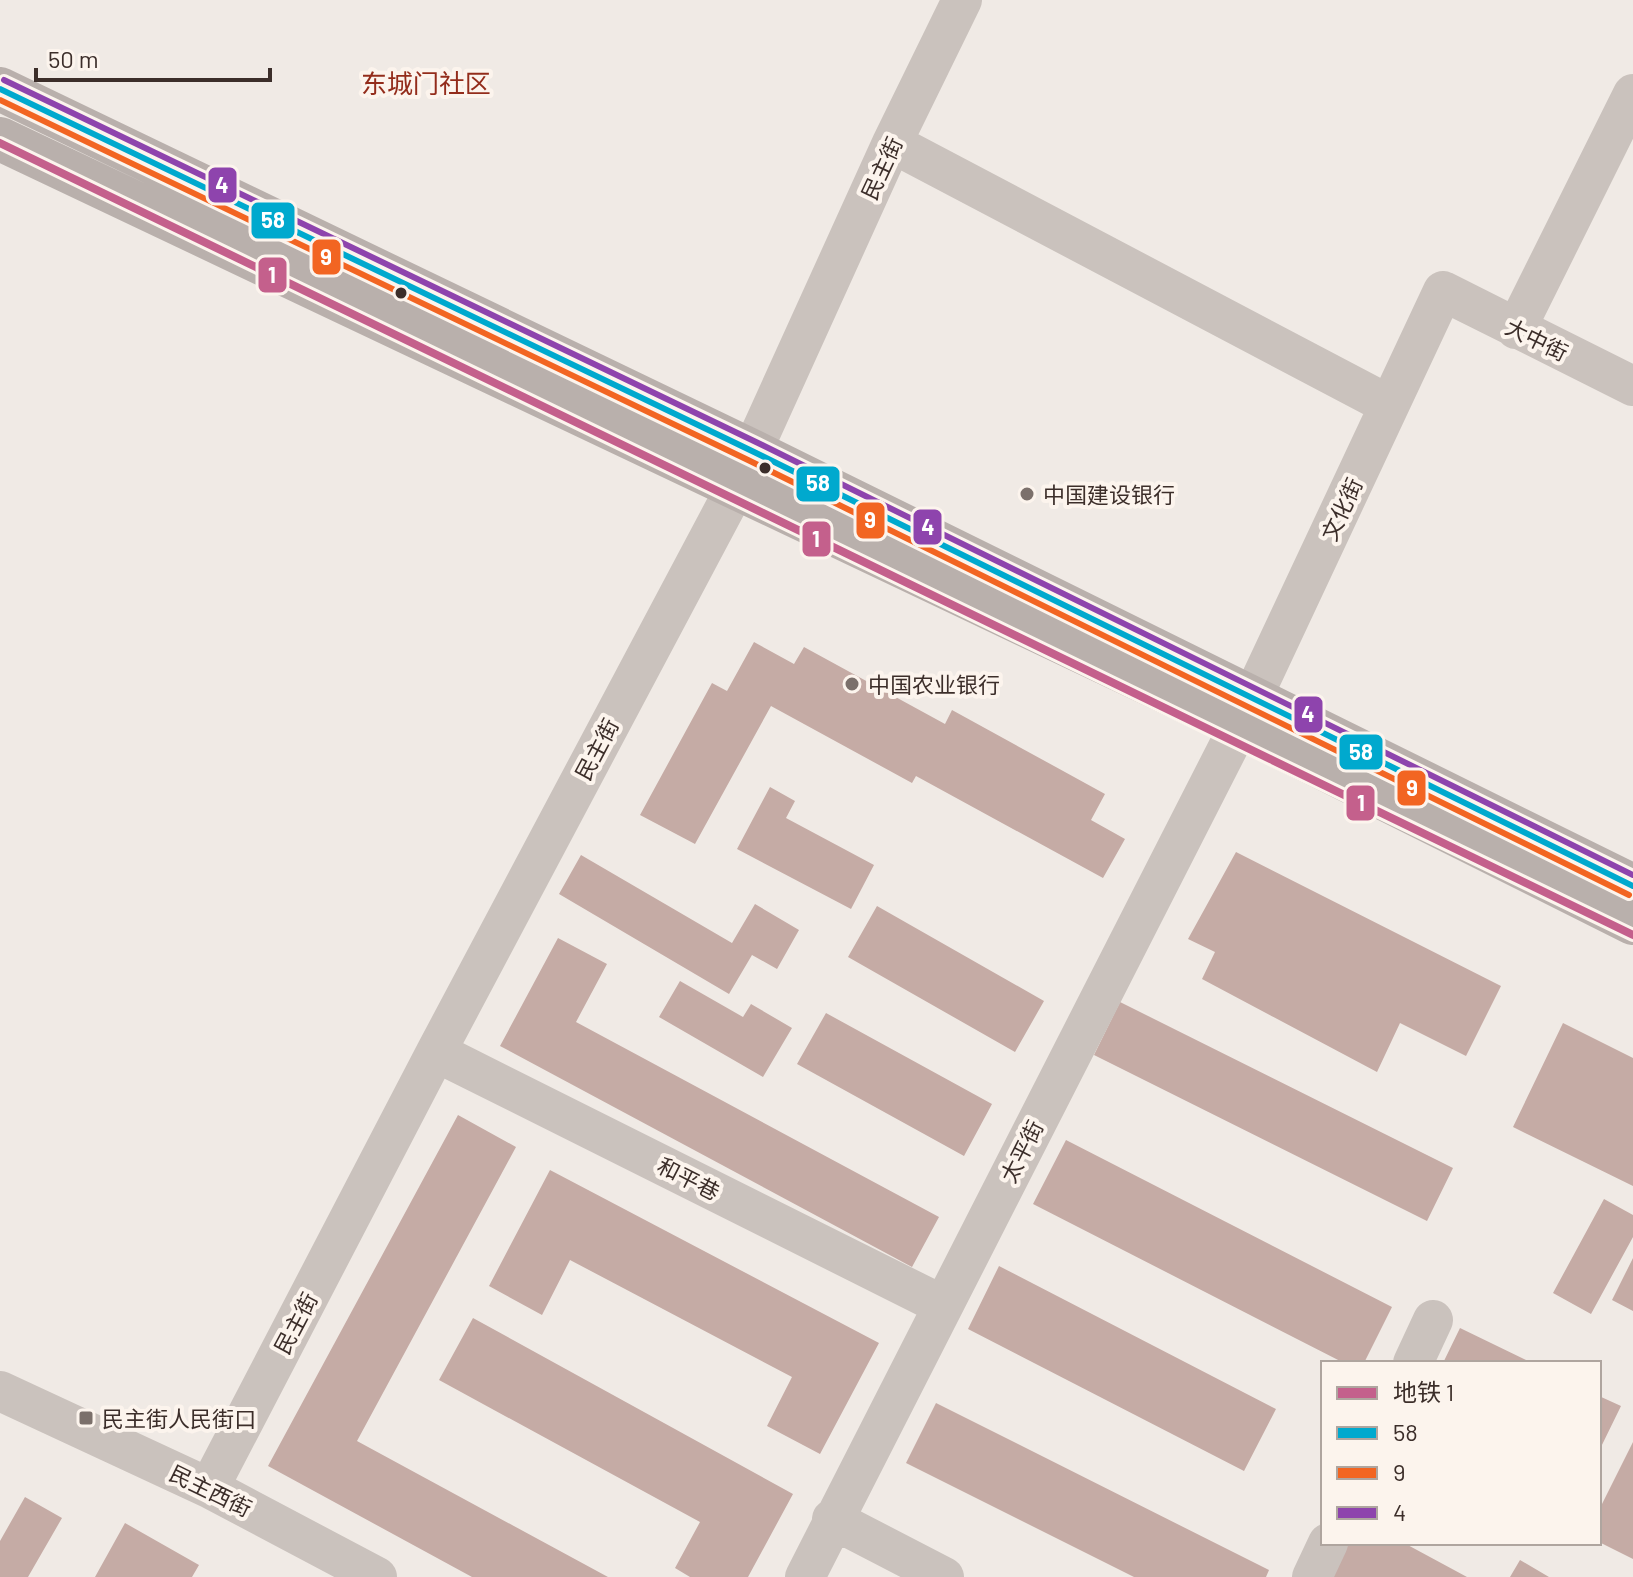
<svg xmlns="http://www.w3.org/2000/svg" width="1633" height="1577" viewBox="0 0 1633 1577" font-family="Barlow,'Noto Sans SC',sans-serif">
<rect width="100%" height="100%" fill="#f0eae5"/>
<!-- building -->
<path fill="#c5aba5" d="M 754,642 L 794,664 L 804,647 L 945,724 L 952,710 L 1105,794 L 1091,820 L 1125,839 L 1103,878 L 916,776 L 912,783 L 771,706 L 695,844 L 640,815 L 712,683 L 727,691 Z
M 770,787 L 795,801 L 786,818 L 874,865 L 851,909 L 737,849 Z
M 1236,852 L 1501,986 L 1466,1056 L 1400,1023 L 1377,1072 L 1202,979 L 1215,952 L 1188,939 Z
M 581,855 L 732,943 L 755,904 L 799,930 L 777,969 L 752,955 L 729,994 L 559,894 Z
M 877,906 L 1044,1001 L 1015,1052 L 848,957 Z
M 558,938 L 607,964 L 576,1022 L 939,1217 L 912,1267 L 500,1046 Z
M 680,981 L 743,1017 L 751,1004 L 792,1028 L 763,1077 L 659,1017 Z
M 1120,1002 L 1453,1168 L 1427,1221 L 1094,1055 Z
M 826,1013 L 992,1104 L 964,1156 L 797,1064 Z
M 1563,1023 L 1633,1058 L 1633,1186 L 1513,1127 Z
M 458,1115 L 516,1147 L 357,1441 L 608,1577 L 472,1577 L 268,1466 Z
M 1066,1140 L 1392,1307 L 1364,1363 L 1344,1363 L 1033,1204 Z
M 550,1170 L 879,1343 L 820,1454 L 767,1426 L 792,1377 L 570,1260 L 542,1315 L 489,1286 Z
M 1604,1199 L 1633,1215 L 1633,1237 L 1591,1314 L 1553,1293 Z
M 1633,1258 L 1633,1311 L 1612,1300 Z
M 999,1266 L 1276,1409 L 1244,1471 L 968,1329 Z
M 473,1318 L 793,1494 L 748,1577 L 690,1577 L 675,1568 L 700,1522 L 439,1380 Z
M 1460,1328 L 1532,1363 L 1443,1363 Z
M 1599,1396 L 1621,1406 L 1599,1451 Z
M 936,1403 L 1269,1570 L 1266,1577 L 1134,1577 L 906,1463 Z
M 1633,1442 L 1633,1559 L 1599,1542 L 1599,1510 Z
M 25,1497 L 62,1518 L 28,1577 L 0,1577 L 0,1541 Z
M 125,1523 L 199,1565 L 192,1577 L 95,1577 Z
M 1349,1543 L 1404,1543 L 1467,1577 L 1331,1577 Z
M 1520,1560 L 1549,1577 L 1510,1577 Z"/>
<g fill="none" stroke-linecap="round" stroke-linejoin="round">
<!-- minor -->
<path stroke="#cac2bd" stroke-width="40" d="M 892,143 L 1389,405
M 1516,329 L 1633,94
M 436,1052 L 942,1305
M 1413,1363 L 1433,1320
M 0,1391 L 209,1488 L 377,1577
M 209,1488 L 436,1052 L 735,489 L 892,143 L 962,0
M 832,1519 L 944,1577
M 805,1577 L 1239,726 L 1443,291 L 1633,386
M 1312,1577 L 1328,1543"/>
<!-- major -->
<path stroke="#b9b0ac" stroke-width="44" d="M 0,89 L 752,451 L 1633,886
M 0,139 L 1239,726 L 1633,923"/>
<!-- bus-1 casing -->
<g stroke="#fcf4ed" stroke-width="12">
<path id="bus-1" d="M 0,89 L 752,451 L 1633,886"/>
</g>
<!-- bus-2 casing -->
<g stroke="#fcf4ed" stroke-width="12">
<path id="bus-2" d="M 0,100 L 748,460 L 1629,895"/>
</g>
<!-- bus-3 casing -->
<g stroke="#fcf4ed" stroke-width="12">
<path id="bus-3" d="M 4,80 L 756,442 L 1633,875"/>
</g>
<!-- bus-1 -->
<use href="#bus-1" stroke="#00a9ce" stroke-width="6"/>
<!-- bus-2 -->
<use href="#bus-2" stroke="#f26522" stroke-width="6"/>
<!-- bus-3 -->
<use href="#bus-3" stroke="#8e44ad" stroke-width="6"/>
<!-- metro-1 casing -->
<g stroke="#fcf4ed" stroke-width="14">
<path id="metro-1" d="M 0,143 L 1633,935"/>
</g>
<!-- metro-1 -->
<use href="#metro-1" stroke="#c4608c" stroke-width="8"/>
</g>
<!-- markers -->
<g fill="#3c2e2a" stroke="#fcf4ed" stroke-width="3">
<circle cx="401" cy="293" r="7"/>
<circle cx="765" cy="468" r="7"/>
</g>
<g fill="#7b706b" stroke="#fcf4ed" stroke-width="3">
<circle cx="1027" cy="494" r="8"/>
<circle cx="852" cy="684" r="8"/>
<rect x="78" y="1410" width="16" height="16" rx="4"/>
</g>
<g text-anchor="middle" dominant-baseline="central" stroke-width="8" stroke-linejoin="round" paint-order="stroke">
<!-- street labels -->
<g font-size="22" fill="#3c2e2a" stroke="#fcf4ed">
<text transform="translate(881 168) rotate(-65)">民主街</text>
<text transform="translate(1537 339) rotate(26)">大中街</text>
<text transform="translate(1341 509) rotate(-65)">文化街</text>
<text transform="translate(596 749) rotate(-62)">民主街</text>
<text transform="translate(1021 1151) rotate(-63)">太平街</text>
<text transform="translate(689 1178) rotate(27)">和平巷</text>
<text transform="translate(295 1323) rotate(-62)">民主街</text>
<text transform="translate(211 1490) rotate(26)">民主西街</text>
</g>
<!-- poi labels -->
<g font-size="22" fill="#3c2e2a" stroke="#fcf4ed" text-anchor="start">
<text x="1043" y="494">中国建设银行</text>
<text x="868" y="684">中国农业银行</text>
<text x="102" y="1418">民主街人民街口</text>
</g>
<!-- quarter labels -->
<g font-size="26" fill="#932c1b" stroke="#fcf4ed">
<text x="426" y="82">东城门社区</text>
</g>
</g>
<g stroke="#fcf4ed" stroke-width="3">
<rect x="207" y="166" width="31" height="38" rx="8" fill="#8e44ad"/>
<rect x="250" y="201" width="46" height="39" rx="8" fill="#00a9ce"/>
<rect x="311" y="238" width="31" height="38" rx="8" fill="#f26522"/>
<rect x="257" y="256" width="31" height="38" rx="8" fill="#c4608c"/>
<rect x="795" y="465" width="46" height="38" rx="8" fill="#00a9ce"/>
<rect x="855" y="501" width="31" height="39" rx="8" fill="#f26522"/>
<rect x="912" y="508" width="31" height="38" rx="8" fill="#8e44ad"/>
<rect x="801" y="520" width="31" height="38" rx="8" fill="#c4608c"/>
<rect x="1293" y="695" width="31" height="39" rx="8" fill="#8e44ad"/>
<rect x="1338" y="733" width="46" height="38" rx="8" fill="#00a9ce"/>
<rect x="1396" y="769" width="31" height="38" rx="8" fill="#f26522"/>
<rect x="1345" y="784" width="31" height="38" rx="8" fill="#c4608c"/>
</g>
<g font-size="22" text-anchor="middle" font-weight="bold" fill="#fff">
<text x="222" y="193">4</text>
<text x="273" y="228">58</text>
<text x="326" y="265">9</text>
<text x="272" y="283">1</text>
<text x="818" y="491">58</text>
<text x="870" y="528">9</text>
<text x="928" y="535">4</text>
<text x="816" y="547">1</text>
<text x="1308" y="722">4</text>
<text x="1361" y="760">58</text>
<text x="1412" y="796">9</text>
<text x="1361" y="811">1</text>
</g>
<!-- legend -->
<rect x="1321" y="1361" width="280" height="184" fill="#fcf4ed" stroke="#afa59f" stroke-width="2"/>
<rect x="1337" y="1387" width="40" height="12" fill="#c4608c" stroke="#afa59f" stroke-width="2"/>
<text x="1393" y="1401" font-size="24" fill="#3c2e2a">地铁 1</text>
<rect x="1337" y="1427" width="40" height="12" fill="#00a9ce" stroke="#afa59f" stroke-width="2"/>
<text x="1393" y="1441" font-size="24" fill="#3c2e2a">58</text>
<rect x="1337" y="1467" width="40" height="12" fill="#f26522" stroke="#afa59f" stroke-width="2"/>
<text x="1393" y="1481" font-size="24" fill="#3c2e2a">9</text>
<rect x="1337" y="1507" width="40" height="12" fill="#8e44ad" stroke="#afa59f" stroke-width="2"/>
<text x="1393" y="1521" font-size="24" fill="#3c2e2a">4</text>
<!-- scale -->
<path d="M36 68v12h234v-12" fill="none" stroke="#3c2e2a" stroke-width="4"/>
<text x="48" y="68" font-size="24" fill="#3c2e2a" stroke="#fcf4ed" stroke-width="6" paint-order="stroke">50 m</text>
</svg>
